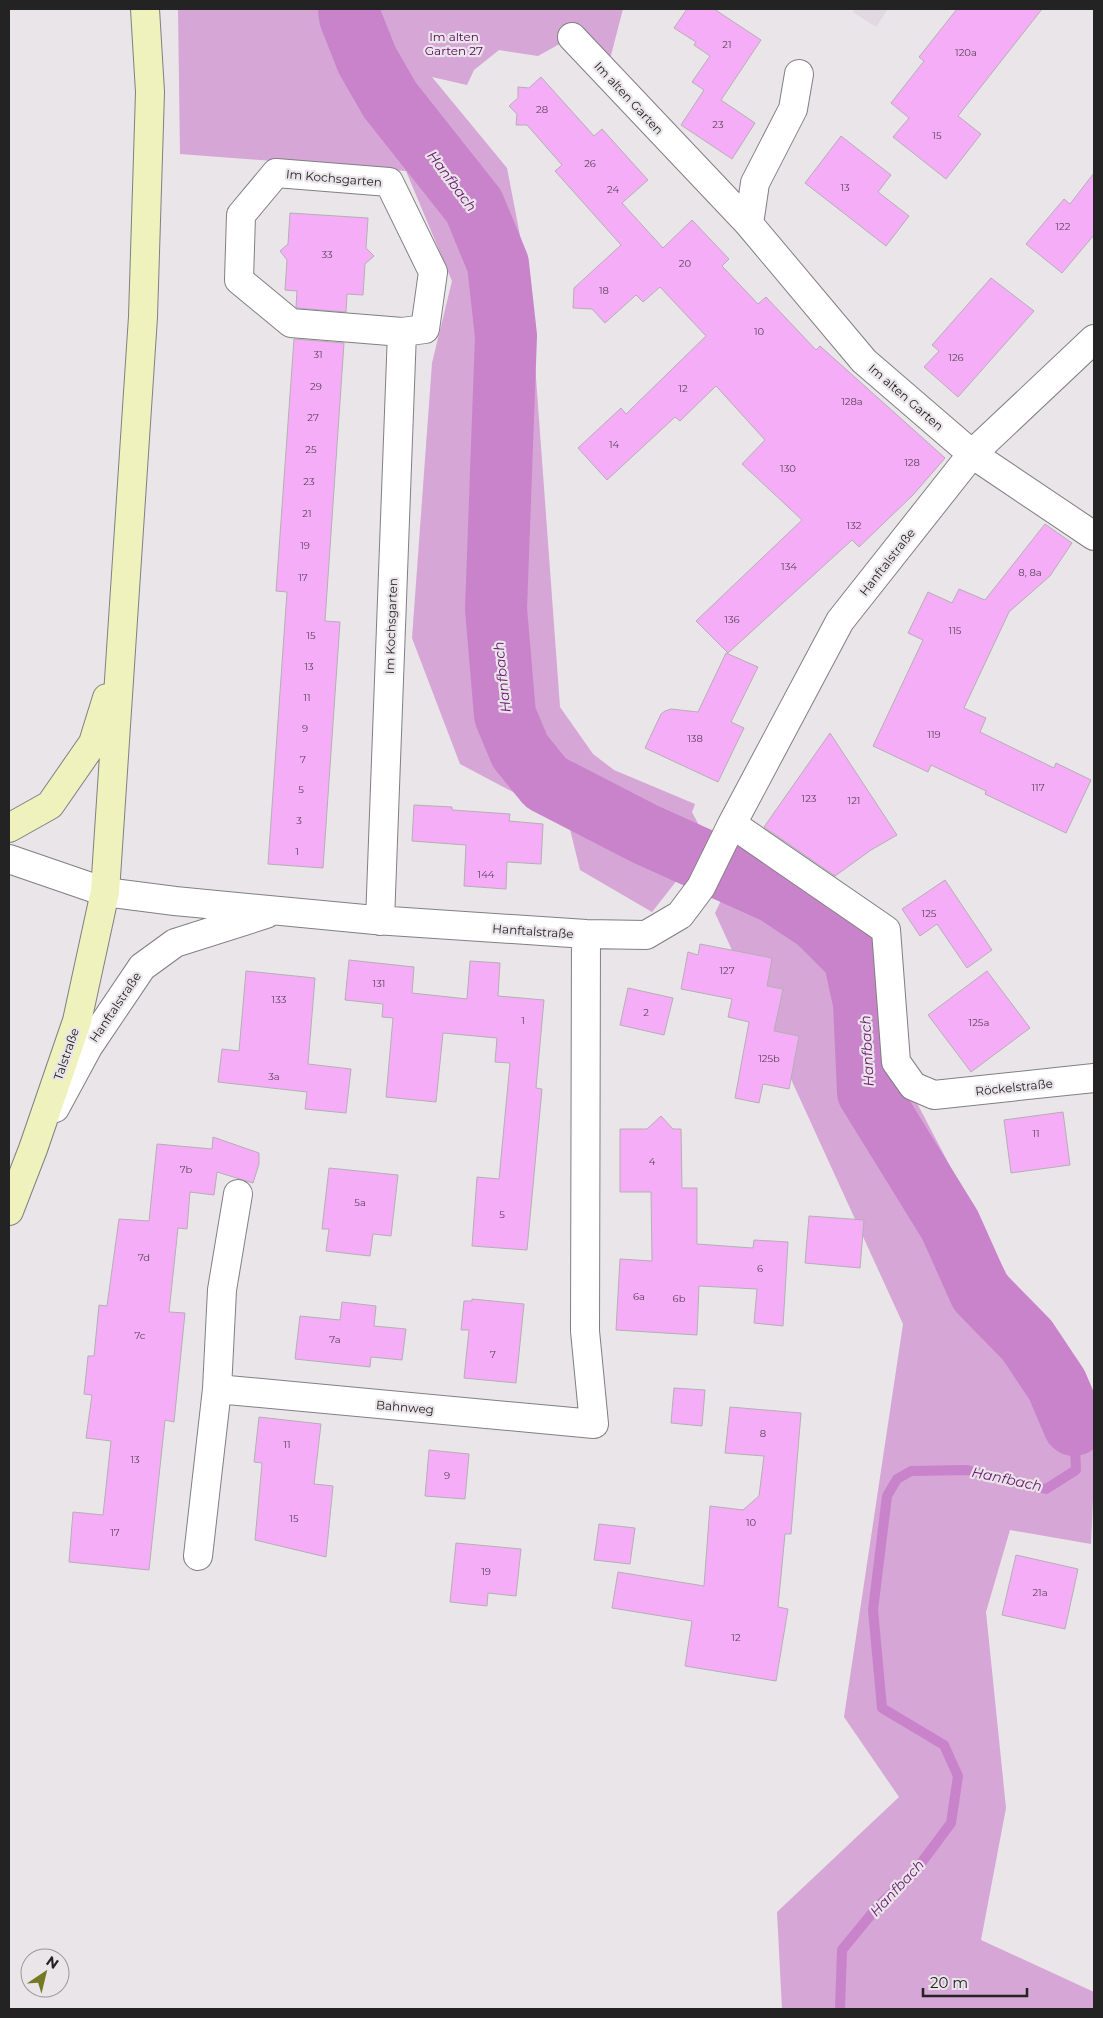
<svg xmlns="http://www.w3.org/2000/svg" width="1103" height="2018" viewBox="0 0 1103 2018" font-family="Montserrat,sans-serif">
<rect width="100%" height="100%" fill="#e9e5e9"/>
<!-- built -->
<path fill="#e2d8e2" d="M 854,9 L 888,9 L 876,27 L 853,12 Z"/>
<!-- green -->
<path fill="#d5a6d6" d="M 178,9 L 623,9 L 610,59 L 572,37 L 538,56 L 499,50 L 474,70 L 467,85 L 432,77 L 507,168 L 529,282 L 560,707 L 593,754 L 614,770 L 695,804 L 692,812 L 704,835 L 689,865 L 652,912 L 580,870 L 568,821 L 460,764 L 412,638 L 432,363 L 452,281 L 406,171 L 180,154 Z
M 739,863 L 848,925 L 887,1046 L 1014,1288 L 1094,1409 L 1094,1477 L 1091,1544 L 1010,1530 L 986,1612 L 1006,1808 L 981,1940 L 1094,1992 L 1094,2009 L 782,2009 L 777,1912 L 899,1797 L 844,1717 L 903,1324 L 715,913 Z"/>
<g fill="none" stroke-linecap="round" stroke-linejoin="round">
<!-- stream -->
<path stroke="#c983cb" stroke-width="10" d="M 840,2009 L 842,1950 L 878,1906 L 913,1874 L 951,1823 L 958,1776 L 944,1745 L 882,1708 L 873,1610 L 887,1496 L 897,1479 L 911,1471 L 967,1470 L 1046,1489 L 1076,1470 L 1074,1425"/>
<!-- river -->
<path stroke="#c983cb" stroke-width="62" d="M 349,9 L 350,17 L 367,60 L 390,100 L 474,206 L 498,264 L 506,336 L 496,609 L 505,715 L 520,751 L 546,783 L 645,834 L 776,893 L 818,921 L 854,957 L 864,1003 L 868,1092 L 950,1225 L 980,1292 L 1027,1340 L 1057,1385 L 1074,1425"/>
</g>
<!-- building -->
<path fill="#f6adf8" stroke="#b3b0b3" d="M 687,9 L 714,9 L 761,40 L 721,100 L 755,123 L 732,159 L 681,125 L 704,90 L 692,82 L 710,56 L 694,45 L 696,42 L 674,28 Z
M 957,9 L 1042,9 L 958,116 L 981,134 L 946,179 L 893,137 L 909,118 L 891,103 L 924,61 L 919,57 Z
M 541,77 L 594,136 L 602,129 L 648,180 L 622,203 L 663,248 L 692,220 L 729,259 L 722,266 L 758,304 L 766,297 L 816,350 L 820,346 L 945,458 L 913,495 L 859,547 L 852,540 L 728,653 L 696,621 L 802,520 L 742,464 L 765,440 L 716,386 L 680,421 L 675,417 L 607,480 L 578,448 L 621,408 L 626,414 L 706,336 L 660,287 L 643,302 L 636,295 L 605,323 L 592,309 L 573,308 L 574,288 L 621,245 L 555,171 L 562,165 L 527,125 L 516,125 L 517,114 L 509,106 L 518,98 L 518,87 L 529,88 Z
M 841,136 L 891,175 L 878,192 L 909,216 L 886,246 L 805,183 Z
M 1094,173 L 1094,235 L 1062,273 L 1026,244 L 1064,199 L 1070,204 Z
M 290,213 L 368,218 L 366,248 L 374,256 L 365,264 L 363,295 L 347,294 L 346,312 L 297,308 L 296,307 L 297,291 L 285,290 L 287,260 L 280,251 L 288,244 Z
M 991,278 L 1034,311 L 958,397 L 924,367 L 939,351 L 932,345 Z
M 294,339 L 344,343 L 325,621 L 340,622 L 323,868 L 268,864 L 287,592 L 276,591 Z
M 1045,524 L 1072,543 L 1050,576 L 1009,612 L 964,708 L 986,718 L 980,732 L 1054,768 L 1056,763 L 1091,780 L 1066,833 L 985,794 L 986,791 L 931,765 L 928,772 L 873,746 L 923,640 L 908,633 L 928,592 L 952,603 L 959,589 L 985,600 Z
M 726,653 L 758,667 L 731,722 L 744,728 L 718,782 L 645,748 L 661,714 L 665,711 L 671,709 L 698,712 Z
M 830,733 L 897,835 L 871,850 L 835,876 L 764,827 Z
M 414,805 L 452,807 L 452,810 L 510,814 L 509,821 L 543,824 L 541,864 L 507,862 L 506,889 L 464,886 L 466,845 L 412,841 Z
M 945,880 L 992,950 L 967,968 L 937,924 L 920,936 L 902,909 Z
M 700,944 L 772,958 L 767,986 L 783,989 L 774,1031 L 799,1036 L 789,1089 L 763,1084 L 759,1103 L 735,1098 L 749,1022 L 728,1017 L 732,999 L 681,989 L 688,952 L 698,955 Z
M 349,960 L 414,967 L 412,993 L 467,999 L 470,961 L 500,963 L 498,996 L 544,1000 L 536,1088 L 542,1089 L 527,1250 L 472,1246 L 477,1177 L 499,1179 L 510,1063 L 495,1062 L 497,1038 L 443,1033 L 436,1102 L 386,1097 L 393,1018 L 382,1017 L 383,1004 L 345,1000 Z
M 246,971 L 315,978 L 308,1064 L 351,1069 L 346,1113 L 305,1109 L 307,1092 L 218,1082 L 222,1049 L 239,1051 Z
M 987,971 L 1030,1028 L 971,1072 L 928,1015 Z
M 628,988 L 673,998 L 664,1035 L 620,1025 Z
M 1063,1112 L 1070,1165 L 1011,1173 L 1004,1120 Z
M 661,1116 L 673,1129 L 681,1129 L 682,1188 L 697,1188 L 697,1244 L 753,1248 L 754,1240 L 788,1242 L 783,1326 L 754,1323 L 757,1289 L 699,1286 L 697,1335 L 616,1330 L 620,1259 L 652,1261 L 651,1192 L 620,1192 L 620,1129 L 647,1129 Z
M 213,1137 L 259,1153 L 259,1164 L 253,1183 L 217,1172 L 214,1195 L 190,1192 L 187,1229 L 178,1228 L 169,1312 L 185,1313 L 174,1422 L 165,1420 L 149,1570 L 69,1562 L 73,1512 L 103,1515 L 111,1441 L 86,1438 L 92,1395 L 84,1394 L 88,1356 L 94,1356 L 99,1305 L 107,1306 L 119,1219 L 149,1221 L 157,1144 L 212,1149 Z
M 329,1168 L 398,1175 L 391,1236 L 373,1234 L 370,1256 L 326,1251 L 329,1229 L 322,1229 Z
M 809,1216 L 864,1220 L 860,1268 L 805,1263 Z
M 472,1299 L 524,1304 L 516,1383 L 464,1378 L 469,1330 L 461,1330 L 464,1301 L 472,1301 Z
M 342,1302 L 376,1306 L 374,1326 L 406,1329 L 402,1360 L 371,1357 L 370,1367 L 295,1359 L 300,1316 L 340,1320 Z
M 674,1388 L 705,1390 L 702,1426 L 671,1423 Z
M 730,1407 L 801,1413 L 791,1534 L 785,1534 L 778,1607 L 788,1609 L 776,1681 L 685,1666 L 692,1621 L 612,1608 L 618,1572 L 704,1586 L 710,1506 L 743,1510 L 759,1496 L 764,1456 L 725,1453 Z
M 259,1417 L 321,1424 L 314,1484 L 333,1486 L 326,1557 L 255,1540 L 262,1463 L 254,1462 Z
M 429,1450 L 469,1454 L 465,1499 L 425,1496 Z
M 599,1524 L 635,1528 L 630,1564 L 594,1560 Z
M 456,1543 L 521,1549 L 516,1596 L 488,1593 L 487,1606 L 450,1602 Z
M 1016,1555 L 1078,1569 L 1065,1629 L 1002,1615 Z"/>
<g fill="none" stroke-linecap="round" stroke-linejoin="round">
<!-- minor casing -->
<g stroke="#827f82" stroke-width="30">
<path id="minor" d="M 572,37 L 749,224
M 799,74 L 793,109 L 755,183 L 749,224 L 864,361 L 972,454 L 1094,536
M 732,824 L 886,930 L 896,1062 L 913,1086 L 934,1095 L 1094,1078
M 9,859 L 105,892 L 175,901 L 375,920 L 586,934 L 646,935 L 680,915 L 701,887 L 732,824 L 840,621 L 972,454 L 1094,339
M 380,921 L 402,332 L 291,323 L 239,280 L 241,215 L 276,173 L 389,182 L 433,272 L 425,329 L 402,332
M 55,1108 L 88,1047 L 142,967 L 175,943 L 266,914
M 217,1389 L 222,1290 L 238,1194
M 198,1556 L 217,1389 L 594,1424 L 585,1331 L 586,934"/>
</g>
<!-- secondary casing -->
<g stroke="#827f82" stroke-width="30">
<path id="secondary" d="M 9,828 L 50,805 L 93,743 L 107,698
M 9,1211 L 33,1149 L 77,1021 L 105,892 L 143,317 L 150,92 L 145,9"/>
</g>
<!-- minor -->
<use href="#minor" stroke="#fff" stroke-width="28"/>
<!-- secondary -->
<use href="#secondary" stroke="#eff2bc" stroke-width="28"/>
</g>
<g text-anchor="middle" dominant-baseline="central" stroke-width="4.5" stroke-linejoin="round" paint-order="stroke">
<!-- number labels -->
<g font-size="10" fill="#584659">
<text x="727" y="44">21</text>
<text x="966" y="52">120a</text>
<text x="542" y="109">28</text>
<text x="718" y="124">23</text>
<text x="937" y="135">15</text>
<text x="590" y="163">26</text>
<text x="845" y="187">13</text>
<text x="613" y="189">24</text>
<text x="1063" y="226">122</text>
<text x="327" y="254">33</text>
<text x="685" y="263">20</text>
<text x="604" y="290">18</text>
<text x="759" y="331">10</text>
<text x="318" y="354">31</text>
<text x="956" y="357">126</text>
<text x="316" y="386">29</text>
<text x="683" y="388">12</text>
<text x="852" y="401">128a</text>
<text x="313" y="417">27</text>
<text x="614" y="444">14</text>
<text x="311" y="449">25</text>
<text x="912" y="462">128</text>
<text x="788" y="468">130</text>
<text x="309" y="481">23</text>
<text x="307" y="513">21</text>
<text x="854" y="525">132</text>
<text x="305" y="545">19</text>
<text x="789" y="566">134</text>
<text x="1030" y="572">8, 8a</text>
<text x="303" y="577">17</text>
<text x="732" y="619">136</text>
<text x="955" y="630">115</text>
<text x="311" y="635">15</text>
<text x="309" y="666">13</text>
<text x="307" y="697">11</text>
<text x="305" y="728">9</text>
<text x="934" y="734">119</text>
<text x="695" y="738">138</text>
<text x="303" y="759">7</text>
<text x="1038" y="787">117</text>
<text x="301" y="789">5</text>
<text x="809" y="798">123</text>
<text x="854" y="800">121</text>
<text x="299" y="820">3</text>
<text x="297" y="851">1</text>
<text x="486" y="874">144</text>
<text x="929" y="913">125</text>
<text x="727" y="970">127</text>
<text x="379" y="983">131</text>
<text x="279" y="999">133</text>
<text x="646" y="1012">2</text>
<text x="523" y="1020">1</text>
<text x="979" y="1022">125a</text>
<text x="769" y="1058">125b</text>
<text x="274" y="1076">3a</text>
<text x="1036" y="1133">11</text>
<text x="652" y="1161">4</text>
<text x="186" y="1169">7b</text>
<text x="360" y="1202">5a</text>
<text x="502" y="1214">5</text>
<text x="144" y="1257">7d</text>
<text x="760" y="1268">6</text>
<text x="639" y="1296">6a</text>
<text x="679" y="1298">6b</text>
<text x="140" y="1335">7c</text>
<text x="335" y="1339">7a</text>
<text x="493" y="1354">7</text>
<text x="763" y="1433">8</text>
<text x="287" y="1444">11</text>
<text x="135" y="1459">13</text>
<text x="447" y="1475">9</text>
<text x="294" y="1518">15</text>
<text x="751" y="1522">10</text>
<text x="115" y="1532">17</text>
<text x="486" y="1571">19</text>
<text x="1040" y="1592">21a</text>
<text x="736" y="1637">12</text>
</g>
<!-- park labels -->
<g font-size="12" fill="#5c0061" stroke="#e9e5e9">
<text x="454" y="36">Im alten<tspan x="454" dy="14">Garten 27</tspan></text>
</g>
<!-- street labels -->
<g font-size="12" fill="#242324" stroke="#e9e5e9">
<text transform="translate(629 98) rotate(47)">Im alten Garten</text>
<text transform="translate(334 178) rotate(5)">Im Kochsgarten</text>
<text transform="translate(906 397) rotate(41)">Im alten Garten</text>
<text transform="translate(887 562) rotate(-52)">Hanftalstraße</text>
<text transform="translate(391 626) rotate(-88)">Im Kochsgarten</text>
<text transform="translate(533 931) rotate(4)">Hanftalstraße</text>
<text transform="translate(115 1007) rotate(-56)">Hanftalstraße</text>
<text transform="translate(66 1054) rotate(-71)">Talstraße</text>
<text transform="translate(1014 1087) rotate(-6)">Röckelstraße</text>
<text transform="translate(405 1407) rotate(5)">Bahnweg</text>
</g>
<!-- water labels -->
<g font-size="14" font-style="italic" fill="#6b156f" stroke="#e9e5e9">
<text transform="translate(452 181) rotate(53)">Hanfbach</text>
<text transform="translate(502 677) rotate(-96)">Hanfbach</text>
<text transform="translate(867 1051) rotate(-93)">Hanfbach</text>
<text transform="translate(1007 1479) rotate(12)">Hanfbach</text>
<text transform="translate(897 1888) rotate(-47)">Hanfbach</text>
</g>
</g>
<!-- border -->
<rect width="1103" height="2018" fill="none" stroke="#242324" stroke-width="20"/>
<!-- north arrow -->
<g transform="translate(45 1973) rotate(35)"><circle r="24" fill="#e9e5e9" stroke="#9a979a"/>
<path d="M0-4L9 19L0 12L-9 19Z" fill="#747922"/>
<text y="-8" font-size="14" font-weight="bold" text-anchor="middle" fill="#242324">N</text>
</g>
<!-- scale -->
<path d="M923 1988v8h104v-8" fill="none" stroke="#242324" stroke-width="2.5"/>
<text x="930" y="1988" font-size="15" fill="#242324" stroke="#e9e5e9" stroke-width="4" paint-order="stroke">20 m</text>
</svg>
